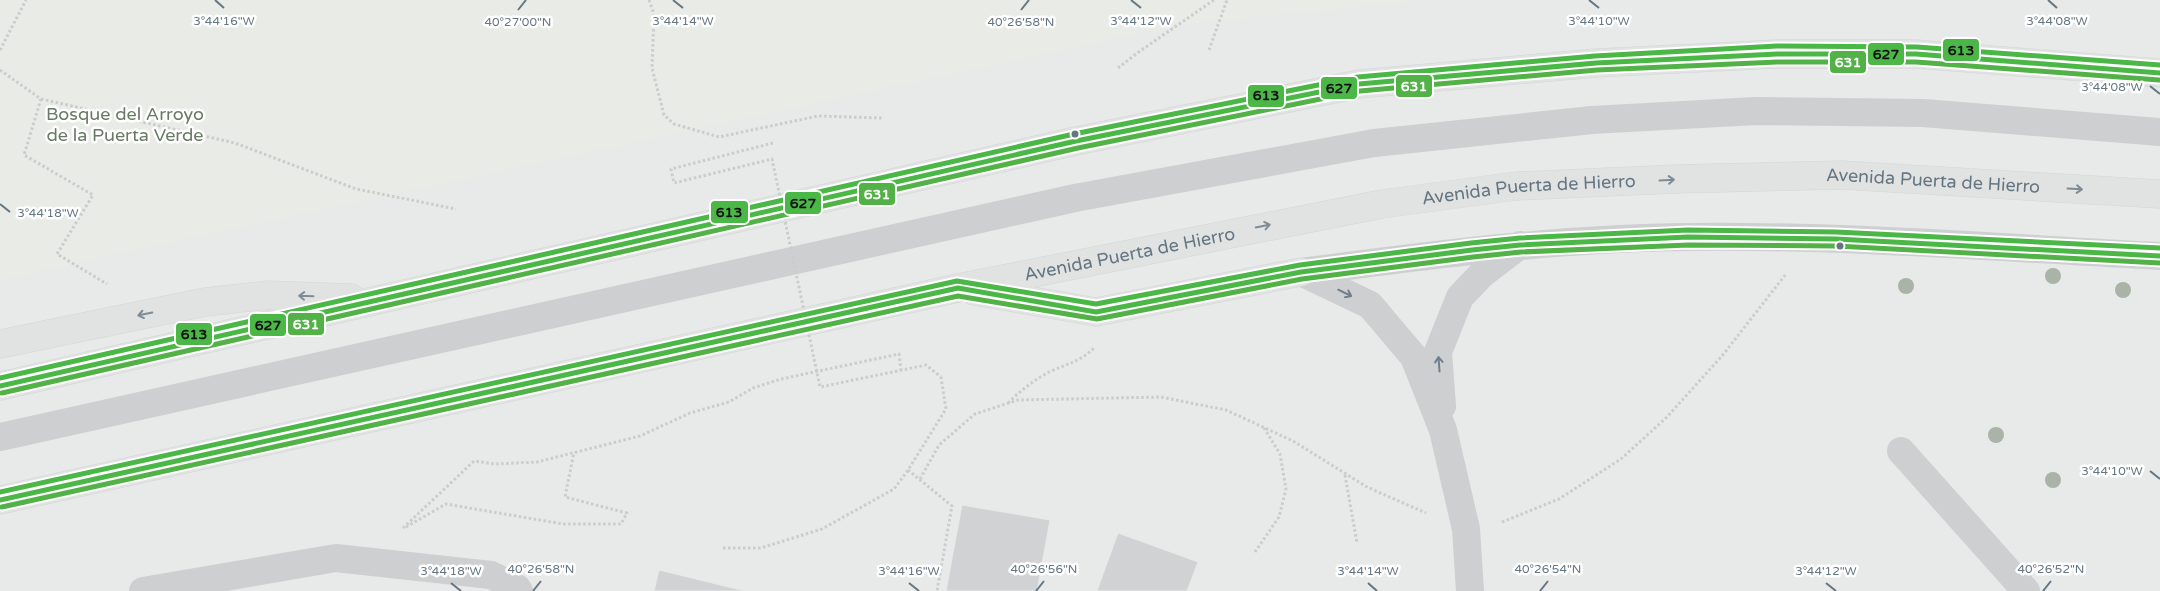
<svg xmlns="http://www.w3.org/2000/svg" width="2160" height="591" viewBox="0 0 2160 591" font-family="'Varela Round',sans-serif">
<rect width="100%" height="100%" fill="#f9f9f9"/>
<!-- built -->
<path fill="#e8e9e9" d="M 0,0 L 2160,0 L 2160,591 L 0,591 Z"/>
<!-- green -->
<path fill="#e8ebe6" d="M 0,0 L 1428,0 L 1180,25 L 108,256 L 0,281 Z"/>
<!-- building -->
<path fill="#d0d2d3" stroke="#e8e8e8" d="M 962,505 L 1050,520 L 1037,591 L 946,591 Z
M 1118,533 L 1198,562 L 1187,591 L 1097,591 Z
M 659,570 L 745,591 L 654,591 Z"/>
<g fill="none" stroke-linecap="round" stroke-linejoin="round">
<!-- highway casing -->
<g stroke="#d5d6d6" stroke-width="29">
<g id="highway">
<path d="M 974,291 L 1096,312 L 1301,272"/>
<path d="M 0,344 L 205,302 L 269,295 L 351,298"/>
<path d="M 0,386 L 1076,141 L 1359,84 L 1596,63 L 1777,54 L 1916,54 L 2160,73"/>
<path id="s1" d="M 0,500 L 958,288 L 1382,204 L 1516,186 L 1676,179 L 1841,175 L 2160,194"/>
</g>
</g>
<!-- path -->
<path stroke="#cbcccd" stroke-width="3" stroke-dasharray="2.5 2.5" stroke-linecap="butt" d="M 649,0 L 654,14 L 652,68 L 664,115 L 674,124 L 719,137 L 818,116 L 882,118
M 0,50 L 26,0
M 1209,50 L 1227,0
M 1118,68 L 1140,51 L 1214,0
M 0,70 L 41,99 L 24,155 L 93,195 L 57,254 L 107,284
M 41,99 L 235,143 L 356,189 L 456,209
M 1008,403 C 1020,391 1034,380 1049,372 C 1066,364 1080,362 1094,348
M 908,470 L 952,506 L 937,591
M 1345,475 L 1357,543
M 920,479 L 939,445 L 975,414 L 1018,400 L 1161,397 L 1226,410 L 1293,441 L 1367,487 L 1426,513
M 1502,522 L 1559,499 L 1621,459 L 1666,418 L 1722,356 L 1786,274
M 406,527 L 446,504 L 563,524 L 621,524 L 627,513 L 565,497 L 574,452
M 403,528 L 474,461 L 494,464 L 537,462 L 640,436 L 690,413 L 729,402 L 753,388 L 781,379 L 899,354 L 901,370
M 723,548 L 761,548 L 822,529 L 894,489 L 908,470 L 946,409 L 941,377
M 1255,552 L 1279,517 L 1286,489 L 1280,454 L 1264,428"/>
<!-- minor -->
<path stroke="#cecfd0" stroke-width="28" d="M 1301,272 C 1430,255 1559,238 1689,237 C 1846,235 2003,248 2160,256
M 1301,272 L 1370,305 L 1414,357 L 1443,430 L 1466,529 L 1470,591
M 1442,406 L 1438,352 L 1460,297 L 1481,275 L 1520,245
M 0,437 L 1075,198 L 1374,143 L 1592,120 L 1756,111 L 1923,113 L 2160,132
M 1901,451 L 2026,591
M 143,591 L 336,558 L 491,575 L 517,588 L 519,591"/>
<!-- highway -->
<use href="#highway" stroke="#e1e2e2" stroke-width="28"/>
<!-- path-bridge -->
<path stroke="#cbcccd" stroke-width="3" stroke-dasharray="2.5 2.5" stroke-linecap="butt" d="M 773,143 L 671,169 L 674,183 L 772,159 L 820,387 L 926,365 L 941,377"/>
<!-- bus-1 casing -->
<g stroke="#fff" stroke-width="9">
<path id="bus-1" d="M 0,386 L 1076,141 L 1359,84 L 1596,63 L 1777,54 L 1916,54 L 2160,73
M 0,500 L 958,288 L 1096,312 L 1301,272 L 1472,250 L 1520,245 L 1688,237 L 1836,239 L 2160,256"/>
</g>
<!-- bus-2 casing -->
<g stroke="#fff" stroke-width="9">
<path id="bus-2" d="M 2,393 L 1078,148 L 1360,91 L 1597,70 L 1777,62 L 1916,62 L 2159,80
M 2,507 L 958,296 L 1097,319 L 1302,279 L 1473,257 L 1521,252 L 1688,245 L 1836,246 L 2160,263"/>
</g>
<!-- bus-3 casing -->
<g stroke="#fff" stroke-width="9">
<path id="bus-3" d="M 0,378 L 1074,134 L 1358,77 L 1595,56 L 1777,46 L 1917,47 L 2160,65
M 0,492 L 957,281 L 1096,304 L 1300,265 L 1471,243 L 1520,238 L 1688,230 L 1836,232 L 2160,248"/>
</g>
<!-- bus-1 -->
<use href="#bus-1" stroke="#4ab747" stroke-width="5"/>
<!-- bus-2 -->
<use href="#bus-2" stroke="#53b247" stroke-width="5"/>
<!-- bus-3 -->
<use href="#bus-3" stroke="#4ab747" stroke-width="5"/>
</g>
<!-- trees -->
<g fill="#a9b3a7">
<circle cx="2053" cy="276" r="8"/>
<circle cx="1906" cy="286" r="8"/>
<circle cx="2123" cy="290" r="8"/>
<circle cx="1996" cy="435" r="8"/>
<circle cx="2053" cy="480" r="8"/>
</g>
<!-- one-way arrows -->
<defs><path id="oneway-shaft" d="M-6 0H5M1.5-3L5.5 0L1.5 3" fill="none" stroke-width="1.6" stroke-linecap="round" stroke-linejoin="round" transform="scale(1.25)"/></defs>
<g stroke="#7e8c96">
<use href="#oneway-shaft" transform="translate(1667 180) rotate(-3)"/>
<use href="#oneway-shaft" transform="translate(2075 189) rotate(3)"/>
<use href="#oneway-shaft" transform="translate(1263 226) rotate(-11)"/>
<use href="#oneway-shaft" transform="translate(306 296) rotate(-178)"/>
<use href="#oneway-shaft" transform="translate(145 314) rotate(168)"/>
</g>
<g stroke="#707f8b">
<use href="#oneway-shaft" transform="translate(1345 293) rotate(26)"/>
<use href="#oneway-shaft" transform="translate(1439 364) rotate(-94)"/>
</g>
<!-- ticks -->
<path fill="none" stroke="#657683" stroke-width="2" d="M 215,0 L 224,8M 673,0 L 683,8M 1131,0 L 1141,8M 1589,0 L 1599,8M 2048,0 L 2057,8M 518,10 L 526,0M 1021,10 L 1029,0M 2150,86 L 2160,94M 0,204 L 10,212M 2150,471 L 2160,479M 451,583 L 461,591M 909,583 L 919,591M 1368,583 L 1377,591M 1826,583 L 1836,591M 533,591 L 541,581M 1036,591 L 1044,581M 1540,591 L 1548,581M 2043,591 L 2051,581"/>
<!-- markers -->
<g fill="#657683" stroke="#fff" stroke-width="2">
<circle cx="1075" cy="134" r="4.5"/>
<circle cx="1840" cy="246" r="4.5"/>
</g>
<g text-anchor="middle" dominant-baseline="central" stroke-width="5" stroke-linejoin="round" paint-order="stroke">
<!-- park labels -->
<g font-size="18" fill="#687a64" stroke="#fff">
<text x="125" y="114">Bosque del Arroyo<tspan x="125" dy="21">de la Puerta Verde</tspan></text>
</g>
<!-- street labels -->
<g font-size="18" fill="#657683" stroke="#fff">
<text stroke="none"><textPath href="#s1" startOffset="1966">Avenida Puerta de Hierro</textPath></text>
<text stroke="none"><textPath href="#s1" startOffset="1561">Avenida Puerta de Hierro</textPath></text>
<text stroke="none"><textPath href="#s1" startOffset="1156">Avenida Puerta de Hierro</textPath></text>
</g>
</g>
<g font-size="12" text-anchor="middle" fill="#657683" stroke="#fff" stroke-width="5" stroke-linejoin="round" paint-order="stroke">
<text x="224" y="25">3°44'16"W</text>
<text x="683" y="25">3°44'14"W</text>
<text x="1141" y="25">3°44'12"W</text>
<text x="1599" y="25">3°44'10"W</text>
<text x="2057" y="25">3°44'08"W</text>
<text x="518" y="26">40°27'00"N</text>
<text x="1021" y="26">40°26'58"N</text>
<text x="2112" y="91">3°44'08"W</text>
<text x="48" y="217">3°44'18"W</text>
<text x="2112" y="475">3°44'10"W</text>
<text x="541" y="573">40°26'58"N</text>
<text x="1044" y="573">40°26'56"N</text>
<text x="1548" y="573">40°26'54"N</text>
<text x="2051" y="573">40°26'52"N</text>
<text x="451" y="575">3°44'18"W</text>
<text x="909" y="575">3°44'16"W</text>
<text x="1368" y="575">3°44'14"W</text>
<text x="1826" y="575">3°44'12"W</text>
</g>
<g stroke="#fff" stroke-width="2">
<rect x="1942" y="38" width="38" height="24" rx="5" fill="#4ab747"/>
<rect x="1867" y="42" width="38" height="24" rx="5" fill="#4ab747"/>
<rect x="1829" y="50" width="38" height="24" rx="5" fill="#53b247"/>
<rect x="1395" y="74" width="38" height="24" rx="5" fill="#53b247"/>
<rect x="1320" y="76" width="38" height="24" rx="5" fill="#4ab747"/>
<rect x="1247" y="84" width="38" height="24" rx="5" fill="#4ab747"/>
<rect x="858" y="182" width="38" height="24" rx="5" fill="#53b247"/>
<rect x="784" y="191" width="38" height="24" rx="5" fill="#4ab747"/>
<rect x="710" y="200" width="39" height="24" rx="5" fill="#4ab747"/>
<rect x="287" y="312" width="38" height="24" rx="5" fill="#53b247"/>
<rect x="249" y="313" width="38" height="24" rx="5" fill="#4ab747"/>
<rect x="175" y="322" width="38" height="24" rx="5" fill="#4ab747"/>
</g>
<g font-size="14" text-anchor="middle" font-weight="bold" fill="#fff">
<text x="1848" y="67">631</text>
<text x="1414" y="91">631</text>
<text x="877" y="199">631</text>
<text x="306" y="329">631</text>
</g>
<g font-size="14" text-anchor="middle" font-weight="bold" fill="#111">
<text x="1961" y="55">613</text>
<text x="1886" y="59">627</text>
<text x="1339" y="93">627</text>
<text x="1266" y="100">613</text>
<text x="803" y="208">627</text>
<text x="729" y="217">613</text>
<text x="268" y="330">627</text>
<text x="194" y="339">613</text>
</g>
</svg>
